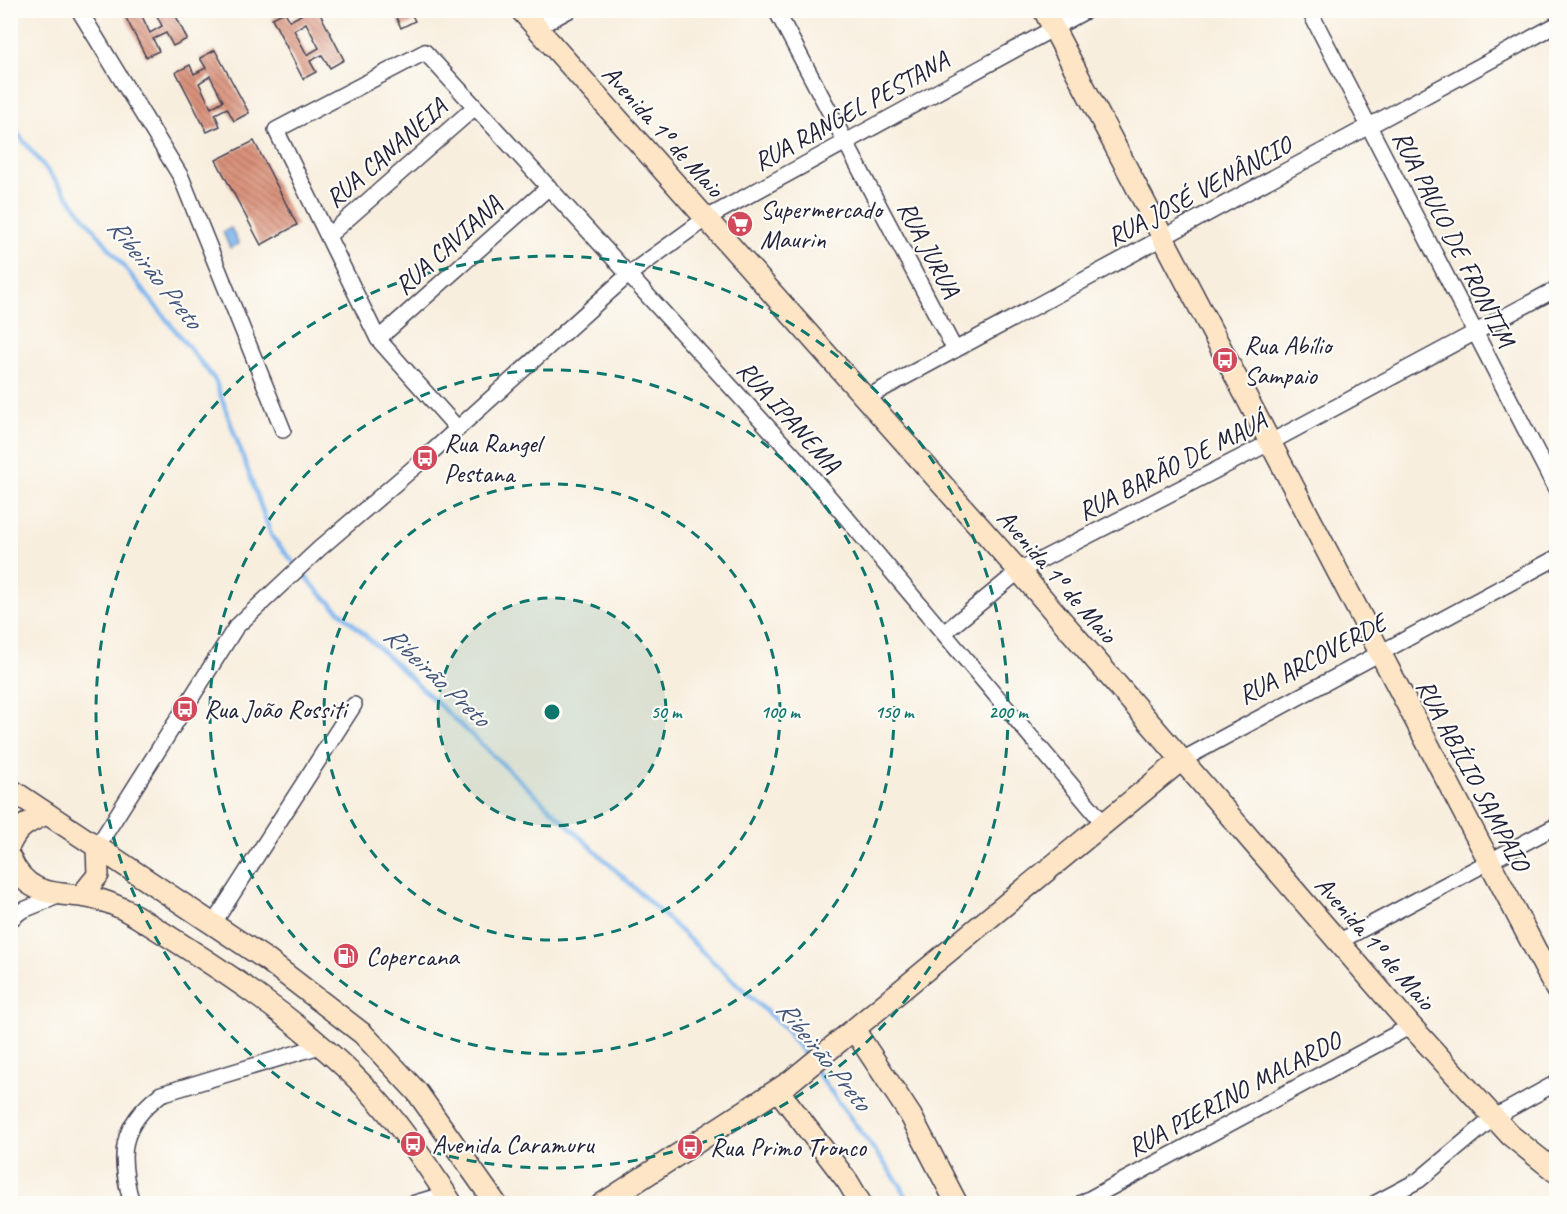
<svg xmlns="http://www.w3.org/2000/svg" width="1567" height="1214" viewBox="0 0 1567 1214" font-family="Caveat,sans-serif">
<defs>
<pattern id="water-ripples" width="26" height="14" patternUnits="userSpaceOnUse" patternTransform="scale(1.5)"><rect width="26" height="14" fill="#7fb6ee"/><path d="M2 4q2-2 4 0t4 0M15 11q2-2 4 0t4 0" fill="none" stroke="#6894c2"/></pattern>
<pattern id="building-back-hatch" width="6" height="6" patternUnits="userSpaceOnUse" patternTransform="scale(1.5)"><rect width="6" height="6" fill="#d9917a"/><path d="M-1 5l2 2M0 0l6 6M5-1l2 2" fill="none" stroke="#b07665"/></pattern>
</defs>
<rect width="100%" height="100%" fill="#fdfcf7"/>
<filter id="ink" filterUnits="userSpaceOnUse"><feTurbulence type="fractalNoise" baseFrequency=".0167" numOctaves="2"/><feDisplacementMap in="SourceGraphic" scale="12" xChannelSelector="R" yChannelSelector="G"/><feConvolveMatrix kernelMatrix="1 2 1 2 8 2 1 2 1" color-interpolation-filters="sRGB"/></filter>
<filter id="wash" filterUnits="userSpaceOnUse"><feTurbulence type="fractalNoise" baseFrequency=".008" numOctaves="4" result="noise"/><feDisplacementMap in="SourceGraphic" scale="24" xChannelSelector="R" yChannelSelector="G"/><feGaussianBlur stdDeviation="1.35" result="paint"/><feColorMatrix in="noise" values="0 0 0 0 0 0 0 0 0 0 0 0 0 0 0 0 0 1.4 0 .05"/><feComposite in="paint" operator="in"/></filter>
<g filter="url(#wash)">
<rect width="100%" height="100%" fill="#f8eede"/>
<!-- water -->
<path fill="url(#water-ripples)" stroke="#506c94" stroke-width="1.5" d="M 231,228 L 239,244 L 230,248 L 223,232 Z"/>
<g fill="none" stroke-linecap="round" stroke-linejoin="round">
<!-- stream -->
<path stroke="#7fb6ee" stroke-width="4.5" d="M 10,124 L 215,380 L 272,537 L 318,591 L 786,1030 L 809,1060
M 815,1070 L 901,1186 L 909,1204"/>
</g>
<g id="blocks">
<!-- building -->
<path fill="url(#building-back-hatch)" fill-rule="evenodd" d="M 122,10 L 139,10 L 150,33 L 162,26 L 154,10 L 173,10 L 187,39 L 173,46 L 166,33 L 153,39 L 159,51 L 146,57 Z
M 299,10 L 318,10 L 344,60 L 330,68 L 322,55 L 310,61 L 316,72 L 303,79 L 272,18 L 285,12 L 290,21 L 301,15 ZM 306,23 L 319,48 L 307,55 L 294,30 Z
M 393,10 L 409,10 L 415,21 L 401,28 Z
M 425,10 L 439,10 L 428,16 Z
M 215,50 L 249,113 L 234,121 L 227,108 L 215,114 L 220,126 L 207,132 L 176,72 L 190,65 L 194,74 L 206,68 L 200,58 ZM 210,76 L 223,101 L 211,108 L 199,83 Z
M 254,141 L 297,225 L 261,245 L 216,160 Z"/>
</g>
</g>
<g filter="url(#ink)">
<use href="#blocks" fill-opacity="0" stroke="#424153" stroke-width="1.5"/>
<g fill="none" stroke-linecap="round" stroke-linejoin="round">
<!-- street casing -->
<g stroke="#424153" stroke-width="18">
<path id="street" d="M 79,10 L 181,177 L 283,430
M 776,10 L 955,350
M 1309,10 L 1556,489
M 536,28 L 569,10
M 329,235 L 475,107
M 378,339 L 549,187
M 864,399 L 1556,25
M 458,429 L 378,339 L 276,130 L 425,52 L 797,459 L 1105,825
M 945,632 L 1019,571 L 1269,443 L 1556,289
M 1180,761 L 1556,558
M 97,847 L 236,627 L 319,549 L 425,458 L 628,275 L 705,219 L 1087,10
M 10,920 L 21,911 L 58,896
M 213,924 L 354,705
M 1338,942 L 1556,826
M 132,1204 C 118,1155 119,1126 161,1094 L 320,1046
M 412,1204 L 446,1194
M 1080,1204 L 1411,1026
M 1374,1204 L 1419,1180 L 1493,1118 L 1556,1083"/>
</g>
<!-- secondary casing -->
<g stroke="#424153" stroke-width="24">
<path id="secondary" d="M 521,10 L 1019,571 L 1411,1026 L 1510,1135 L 1556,1172
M 1044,10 L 1556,989
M 10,789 L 267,960 L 363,1034 L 417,1092 L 496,1204
M 10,844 C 18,826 29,822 46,814
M 10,858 C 25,893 49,893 81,896 C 99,898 120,906 136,916 C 217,966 302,1021 368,1090 C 400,1124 427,1164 452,1204
M 81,896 L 98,875 L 97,847
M 855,1031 L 911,1116 L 957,1204
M 778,1090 L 848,1182 L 861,1204
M 602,1204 L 791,1081 L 1180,761"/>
</g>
<!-- street -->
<use href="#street" stroke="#fff" stroke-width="15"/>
<!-- secondary -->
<use href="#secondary" stroke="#fee5c5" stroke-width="21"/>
</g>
</g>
<!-- distance rings -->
<circle cx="552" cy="712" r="114" fill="#0f766e" fill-opacity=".12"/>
<g fill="none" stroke="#0f766e" stroke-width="3" stroke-dasharray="10 8">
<circle cx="552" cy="712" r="114"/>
<circle cx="552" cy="712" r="228"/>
<circle cx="552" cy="712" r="342"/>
<circle cx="552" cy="712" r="456"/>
</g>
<!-- icons -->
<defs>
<g id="supermarket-disc" transform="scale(1.35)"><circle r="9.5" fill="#d1495b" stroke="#fdfcf7"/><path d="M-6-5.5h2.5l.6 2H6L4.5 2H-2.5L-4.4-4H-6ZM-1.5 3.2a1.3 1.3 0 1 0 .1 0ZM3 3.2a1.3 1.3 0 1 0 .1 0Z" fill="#fff"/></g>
<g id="bus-disc" transform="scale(1.35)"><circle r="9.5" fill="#d1495b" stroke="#fdfcf7"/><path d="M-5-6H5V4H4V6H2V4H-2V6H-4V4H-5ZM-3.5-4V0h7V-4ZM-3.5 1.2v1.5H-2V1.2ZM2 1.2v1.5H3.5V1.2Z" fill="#fff"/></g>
<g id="fuel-disc" transform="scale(1.35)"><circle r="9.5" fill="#d1495b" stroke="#fdfcf7"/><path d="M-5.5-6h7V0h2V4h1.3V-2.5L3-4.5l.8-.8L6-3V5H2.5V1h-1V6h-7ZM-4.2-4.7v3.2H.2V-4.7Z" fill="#fff"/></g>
</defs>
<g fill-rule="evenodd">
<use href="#supermarket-disc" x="740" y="224"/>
<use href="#bus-disc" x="1225" y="360"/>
<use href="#bus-disc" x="425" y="458"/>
<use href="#bus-disc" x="185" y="709"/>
<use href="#fuel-disc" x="346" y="956"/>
<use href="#bus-disc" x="413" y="1144"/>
<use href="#bus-disc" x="690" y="1147"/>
</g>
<g text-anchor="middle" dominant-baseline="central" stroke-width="4.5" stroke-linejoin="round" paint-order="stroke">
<!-- street labels -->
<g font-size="26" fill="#22223b" stroke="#fdfcf7">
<text transform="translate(851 111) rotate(-29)">RUA RANGEL PESTANA</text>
<text transform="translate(663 131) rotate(48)">Avenida 1º de Maio</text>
<text transform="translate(386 153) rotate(-41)">RUA CANANEIA</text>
<text transform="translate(1199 191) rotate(-28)">RUA JOSÉ VENÂNCIO</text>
<text transform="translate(1454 239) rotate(63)">RUA PAULO DE FRONTIM</text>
<text transform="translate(448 245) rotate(-42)">RUA CAVIANA</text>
<text transform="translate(929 249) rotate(62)">RUA JURUA</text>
<text transform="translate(789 417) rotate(48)">RUA IPANEMA</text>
<text transform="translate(1172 466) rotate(-27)">RUA BARÃO DE MAUÁ</text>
<text transform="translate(1057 576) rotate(49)">Avenida 1º de Maio</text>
<text transform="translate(1312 659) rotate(-28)">RUA ARCOVERDE</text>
<text transform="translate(1473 775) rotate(62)">RUA ABÍLIO SAMPAIO</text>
<text transform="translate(1375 943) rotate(49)">Avenida 1º de Maio</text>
<text transform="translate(1234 1094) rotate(-28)">RUA PIERINO MALARDO</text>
</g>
<!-- poi labels -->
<g font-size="26" fill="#22223b" stroke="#fdfcf7" text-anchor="start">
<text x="760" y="209">Supermercado<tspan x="760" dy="30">Maurin</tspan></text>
<text x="1244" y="345">Rua Abílio<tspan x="1244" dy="30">Sampaio</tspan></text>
<text x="444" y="443">Rua Rangel<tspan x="444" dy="30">Pestana</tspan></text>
<text x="204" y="709">Rua João Rossiti</text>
<text x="366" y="956">Copercana</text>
<text x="432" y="1144">Avenida Caramuru</text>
<text x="710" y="1147">Rua Primo Tronco</text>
</g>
<!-- water labels -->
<g font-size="27" font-style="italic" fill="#43567a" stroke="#fdfcf7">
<text transform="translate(155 273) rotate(51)">Ribeirão Preto</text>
<text transform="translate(437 676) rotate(43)">Ribeirão Preto</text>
<text transform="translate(824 1055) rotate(51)">Ribeirão Preto</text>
</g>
</g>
<circle cx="552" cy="712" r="9" fill="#0f766e" stroke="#fdfcf7" stroke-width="3"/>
<g font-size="18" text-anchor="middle" font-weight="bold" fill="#0f766e" stroke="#fdfcf7" stroke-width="4.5" stroke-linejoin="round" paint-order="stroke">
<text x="666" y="718">50 m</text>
<text x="780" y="718">100 m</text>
<text x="894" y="718">150 m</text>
<text x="1008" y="718">200 m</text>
</g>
<!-- margin -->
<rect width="1567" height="1214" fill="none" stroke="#fdfcf7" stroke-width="36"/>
</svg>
